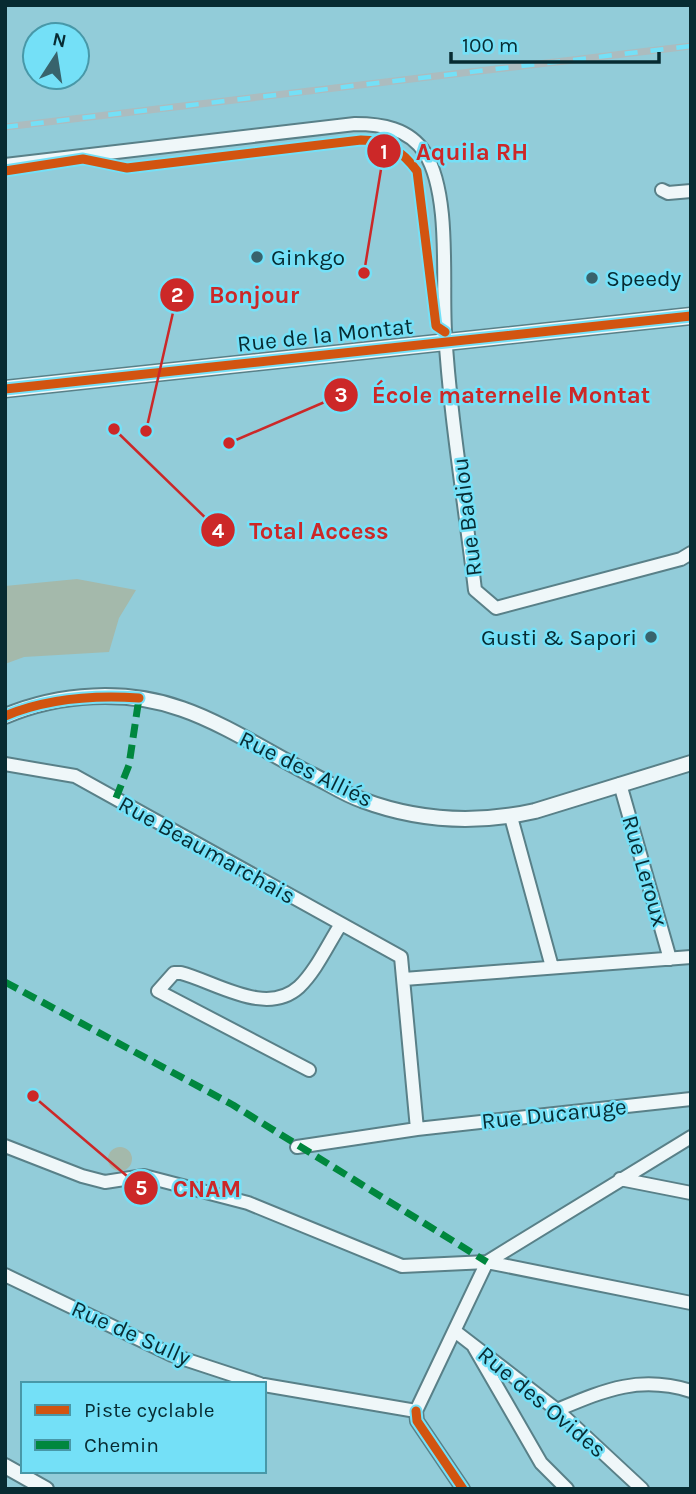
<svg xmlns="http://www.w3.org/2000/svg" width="696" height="1494" viewBox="0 0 696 1494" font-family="Karla,sans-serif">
<rect width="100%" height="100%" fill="#92ccd9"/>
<!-- green -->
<path fill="#a4b9ab" d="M 77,579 L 136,590 L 119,618 L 109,652 L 24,657 L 5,664 L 5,586 Z
M108 1159a12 12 0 1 1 24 0a12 12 0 1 1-24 0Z"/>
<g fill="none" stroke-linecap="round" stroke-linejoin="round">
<!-- minor casing -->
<g stroke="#598088" stroke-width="16">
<path id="minor" d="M 5,165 L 355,124 C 381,124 409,128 425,153 C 451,195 442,281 445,331 C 450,417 465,504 475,590 L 496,608 L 681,559 L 691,553
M 662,190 L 668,193 L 691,191
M 5,764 L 75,776 L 401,957 L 417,1129 L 691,1099
M 620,784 L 670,959
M 511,817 L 552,967
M 404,979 L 691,957
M 309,1070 L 158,991 L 174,973 L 181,973 C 216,982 266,1017 299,987 C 316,971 328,944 341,924
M 5,1146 L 82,1176 L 105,1182 L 144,1176 L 248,1203 L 402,1266 L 487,1262 L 691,1303
M 297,1147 L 417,1129
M 620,1179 L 691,1193
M 5,1275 L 172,1355 L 260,1384
M 456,1332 L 557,1410 L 642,1489
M 474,1347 L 541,1463 L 567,1489
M 264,1385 L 416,1411
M 557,1410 C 605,1390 639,1375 691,1391
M 416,1411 L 487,1262 L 691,1137
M 416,1411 L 417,1421 L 463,1489"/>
</g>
<!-- tertiary casing -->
<g stroke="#598088" stroke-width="18">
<path id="tertiary" d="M 5,716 C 60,693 126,689 182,709 C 223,723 271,754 310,774 C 327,782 344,794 362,800 C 418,821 477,824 535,811 L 691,763
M 5,1466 L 46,1489"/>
</g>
<!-- secondary casing -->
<g stroke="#598088" stroke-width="19">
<path id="secondary" d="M 5,389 L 691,316"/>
</g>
<!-- minor -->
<use href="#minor" stroke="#eff7f9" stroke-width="12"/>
<!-- tertiary -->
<use href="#tertiary" stroke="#eff7f9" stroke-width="14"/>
<!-- secondary -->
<use href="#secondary" stroke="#eff7f9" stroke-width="16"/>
<!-- rail casing -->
<g stroke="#acbcbf" stroke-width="7">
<path id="rail" d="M 5,127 L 691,46"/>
</g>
<!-- rail -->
<use href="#rail" stroke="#74e0f7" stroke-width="4.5" stroke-dasharray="13" stroke-linecap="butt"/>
<!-- quiet -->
<path stroke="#00873e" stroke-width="7" stroke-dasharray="14 7" stroke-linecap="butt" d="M 116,798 L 129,765 L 139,698
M 5,982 L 233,1105 L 487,1262"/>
<!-- cycleway casing -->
<g stroke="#74e0f7" stroke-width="13">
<path id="cycleway" d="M 5,171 L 83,159 L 127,168 L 361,140 C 386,140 402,151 417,171 L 436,326 L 445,332
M 5,389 L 691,316
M 5,716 C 48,698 93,695 139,698
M 416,1411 L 417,1421 L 463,1489"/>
</g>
<!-- cycleway -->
<use href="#cycleway" stroke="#d25410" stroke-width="9"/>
</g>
<!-- markers -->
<g fill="#38636c" stroke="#74e0f7" stroke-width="2.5">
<circle cx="257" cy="257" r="7"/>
<circle cx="592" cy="278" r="7"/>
<circle cx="651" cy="637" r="7"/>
</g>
<g text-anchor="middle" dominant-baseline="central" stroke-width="5" stroke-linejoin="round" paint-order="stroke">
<!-- poi labels -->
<g font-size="23" fill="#072b32" stroke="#74e0f7" text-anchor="start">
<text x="271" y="257">Ginkgo</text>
<text x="606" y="278">Speedy</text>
<text x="637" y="637" text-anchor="end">Gusti &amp; Sapori</text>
</g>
<!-- street labels -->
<g font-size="23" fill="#072b32" stroke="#74e0f7">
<text transform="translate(325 335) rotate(-6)">Rue de la Montat</text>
<text transform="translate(467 517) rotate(-97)">Rue Badiou</text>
<text transform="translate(306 769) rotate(26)">Rue des Alliés</text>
<text transform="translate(207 850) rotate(29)">Rue Beaumarchais</text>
<text transform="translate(645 871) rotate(74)">Rue Leroux</text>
<text transform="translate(554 1114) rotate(-6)">Rue Ducaruge</text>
<text transform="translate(131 1333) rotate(24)">Rue de Sully</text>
<text transform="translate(542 1402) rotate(40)">Rue des Ovides</text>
</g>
</g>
<!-- callouts -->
<path fill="none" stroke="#cc2828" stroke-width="2.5" d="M364 273L384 151M146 431L177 295M229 443L341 395M114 429L218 530M33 1096L141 1188"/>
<g fill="#cc2828" stroke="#74e0f7" stroke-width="2.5">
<circle cx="364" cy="273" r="7"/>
<circle cx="146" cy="431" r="7"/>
<circle cx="229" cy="443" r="7"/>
<circle cx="114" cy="429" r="7"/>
<circle cx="33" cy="1096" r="7"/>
<circle cx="384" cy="151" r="18"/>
<circle cx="177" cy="295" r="18"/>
<circle cx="341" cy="395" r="18"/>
<circle cx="218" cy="530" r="18"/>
<circle cx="141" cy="1188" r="18"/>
</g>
<g font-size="21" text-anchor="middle" font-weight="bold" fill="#fff">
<text x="384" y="159">1</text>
<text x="177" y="302">2</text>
<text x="341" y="402">3</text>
<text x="218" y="538">4</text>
<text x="141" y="1195">5</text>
</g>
<g font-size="24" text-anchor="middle" font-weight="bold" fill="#cc2828" stroke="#74e0f7" stroke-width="5" stroke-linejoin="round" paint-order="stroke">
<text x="472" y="160">Aquila RH</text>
<text x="254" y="303">Bonjour</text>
<text x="511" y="403">École maternelle Montat</text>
<text x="319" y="539">Total Access</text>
<text x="207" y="1197">CNAM</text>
</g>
<!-- border -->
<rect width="696" height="1494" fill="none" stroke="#072b32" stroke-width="14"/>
<!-- legend -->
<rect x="21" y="1382" width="245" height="91" fill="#74e0f7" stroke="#4898a8" stroke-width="2"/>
<rect x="35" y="1405" width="35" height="10" fill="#d25410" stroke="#4898a8" stroke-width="2"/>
<text x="84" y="1417" font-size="21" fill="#072b32">Piste cyclable</text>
<rect x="35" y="1440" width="35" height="10" fill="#00873e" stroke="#4898a8" stroke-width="2"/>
<text x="84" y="1452" font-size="21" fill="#072b32">Chemin</text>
<!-- north arrow -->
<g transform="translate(56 56) rotate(12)"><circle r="33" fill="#74e0f7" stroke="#4898a8" stroke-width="2"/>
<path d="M0-5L12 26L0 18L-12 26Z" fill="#38636c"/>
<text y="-10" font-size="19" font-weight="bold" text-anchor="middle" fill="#072b32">N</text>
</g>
<!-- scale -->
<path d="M451 52v10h208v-10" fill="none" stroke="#072b32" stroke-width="3.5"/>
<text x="462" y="52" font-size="21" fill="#072b32" stroke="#74e0f7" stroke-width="5" paint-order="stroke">100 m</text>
</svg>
